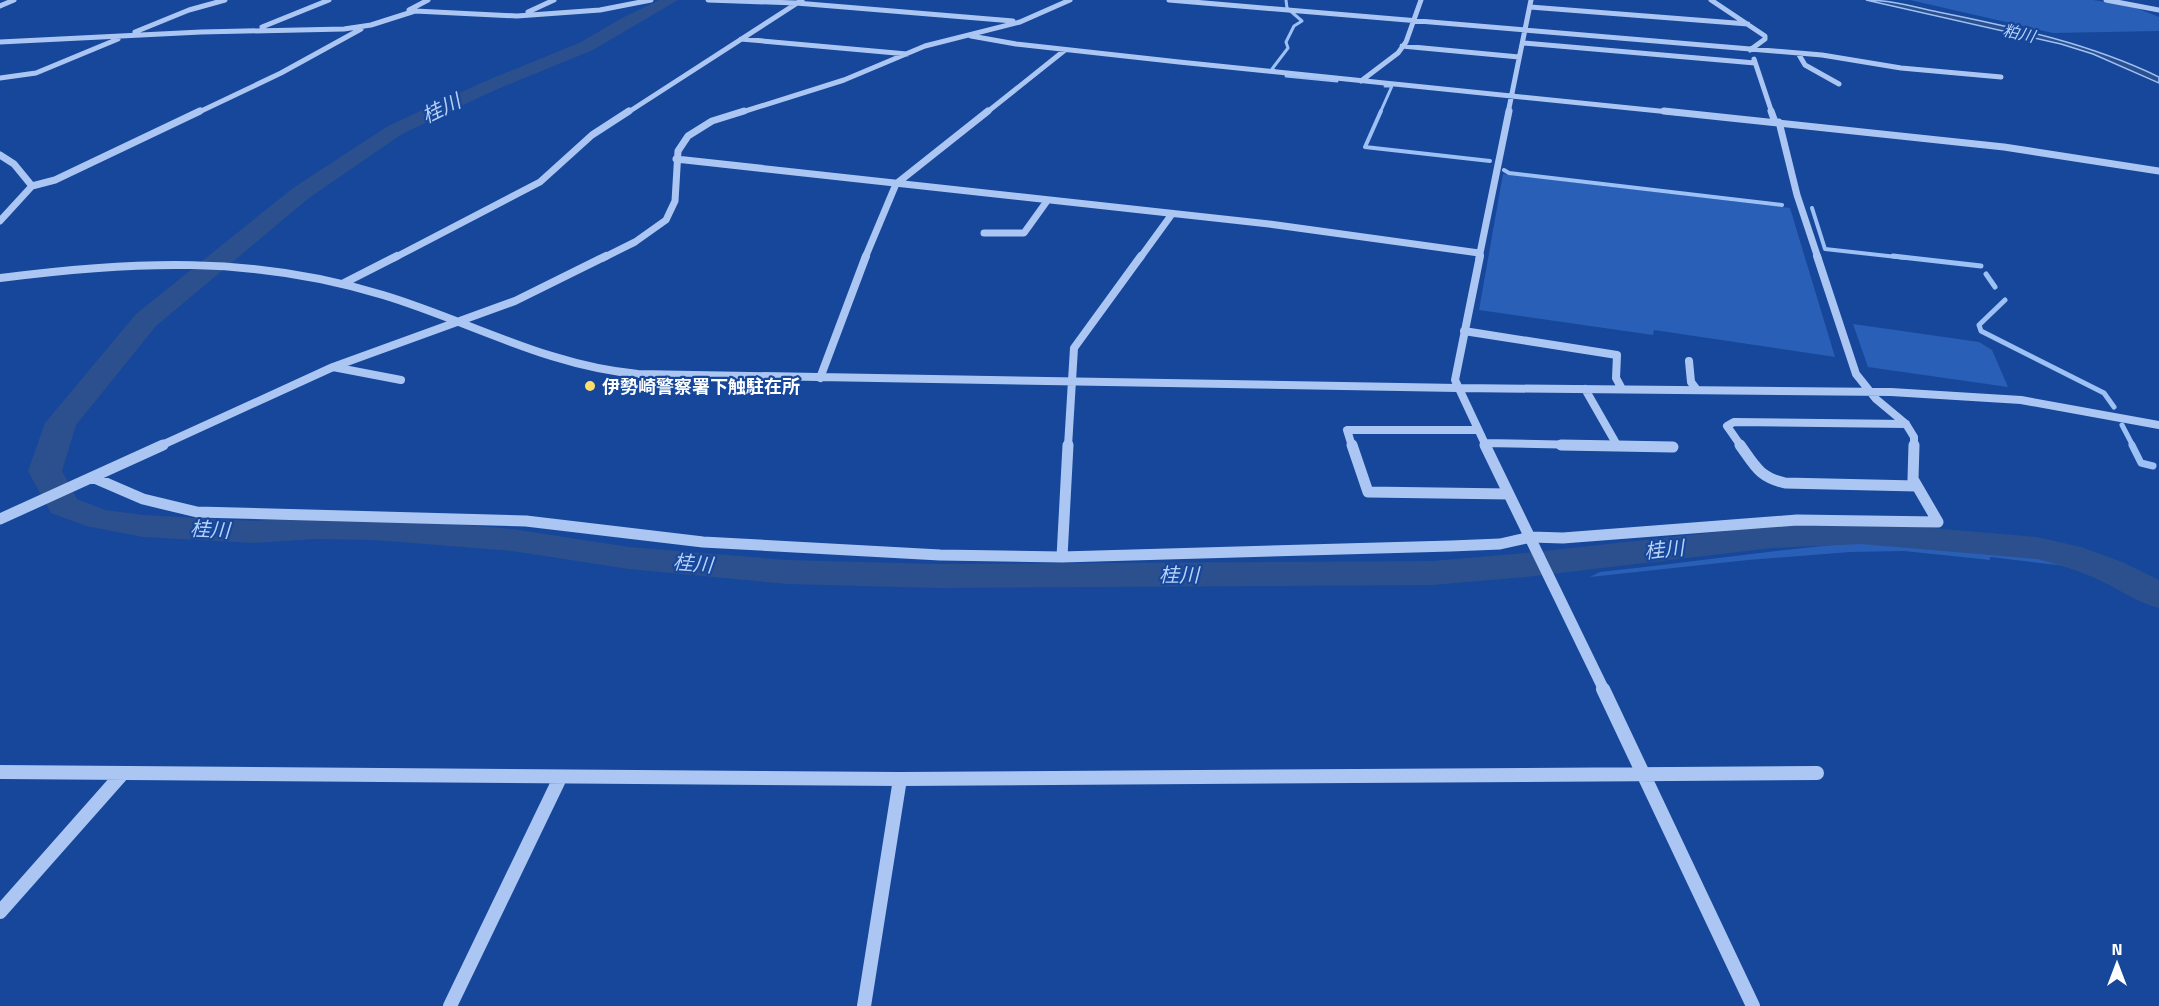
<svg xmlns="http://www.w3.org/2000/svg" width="2159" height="1006" viewBox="0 0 2159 1006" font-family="'Titillium Web','Noto Sans JP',sans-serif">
<rect width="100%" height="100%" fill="#16479a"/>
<!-- green -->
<path fill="#2a5fb7" d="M 1910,0 L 2093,0 L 2131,6 L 2159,17 L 2159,31 L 2053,33 Z
M 1503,174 L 1790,208 L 1835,357 L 1654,330 L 1653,335 L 1479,310 Z
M 1853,324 L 1979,342 L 1992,350 L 2008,387 L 1868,367 Z
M 1872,542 L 2008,549 L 2072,559 L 2101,571 L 2127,586 L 2125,592 L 2097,578 L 2065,566 L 1990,557 L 1990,560 L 1904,551 L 1850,552 L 1748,560 L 1590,577 L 1600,572 C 1691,563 1781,548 1872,542 Z"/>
<!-- water -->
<path fill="#2c508d" stroke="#9dc0f5" stroke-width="1.5" d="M 1866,0 C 1892,0 1918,8 1943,13 C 2017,28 2091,44 2159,77 L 2159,83 L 2093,54 L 2061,44 Z"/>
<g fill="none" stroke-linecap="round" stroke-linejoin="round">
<!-- stream-far3 -->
<path stroke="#9dc0f5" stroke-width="3" d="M 1274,70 L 1272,69 L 1288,48 L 1286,42 L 1294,26 L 1302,21 L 1287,8 L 1286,0
M 1286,76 L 1337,81
M 1380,113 L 1392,86 L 1385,86"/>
<!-- stream-far2 -->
<path stroke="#9dc0f5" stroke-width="4" d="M 1381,111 L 1365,147 L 1490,161
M 1504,170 L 1509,173 L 1782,205
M 1812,208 L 1825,249 L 1906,258"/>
<!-- stream-far1 -->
<path stroke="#9dc0f5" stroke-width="5" d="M 1893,256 L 1981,266
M 1986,274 L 1995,287
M 2005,300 L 1979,325 L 1981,331 L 2104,393 L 2114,407
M 2122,425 L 2133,446"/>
<!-- stream -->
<path stroke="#9dc0f5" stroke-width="7" d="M 2132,445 L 2141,463 L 2153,466"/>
<!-- river -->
<path fill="#2c508d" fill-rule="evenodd" d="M 659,0 L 678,0 L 593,50 L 493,91 L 402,134 L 309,198 L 156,326 L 76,425 L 62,471 L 77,499 L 105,510 L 143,515 L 255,521 L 314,517 L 374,518 L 512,529 L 629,547 L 787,560 L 938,564 L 1432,561 L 1526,553 L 1772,526 L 1861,522 L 2037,537 L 2081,547 L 2122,562 L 2159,580 L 2159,608 C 2136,602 2117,588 2095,578 C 2077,570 2057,564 2037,559 L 1861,544 L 1772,548 L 1526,577 L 1432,585 L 938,588 L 787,584 L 629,569 L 512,551 L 374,540 L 314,539 L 255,543 L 143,537 L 86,526 L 51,513 L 28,471 L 45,423 L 136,314 L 293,188 L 388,126 L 481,83 L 581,42 L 622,18 Z"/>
<!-- minor-far4 -->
<path stroke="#abc6f2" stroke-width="5" d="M 708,0 L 796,3 L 1013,21
M 1169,0 L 1822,55 L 1901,68 L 2001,77
M 1711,0 L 1765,36 L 1765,39 L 1750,50
M 2106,0 L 2159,10
M 0,6 L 14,0
M 1530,7 L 1748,24
M 409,10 L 428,0
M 528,12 L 554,0
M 262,27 L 329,0
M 135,32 L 189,10 L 225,0
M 971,36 L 1016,44 L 1179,62 L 1679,113
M 741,39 L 907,54
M 0,42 L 201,32 L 344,29 L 371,25 L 415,11 L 517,16 L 600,10 L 651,0
M 1523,43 L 1755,63
M 1402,46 L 1519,57
M 1798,53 L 1805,65 L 1839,84
M 1754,59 L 1772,113
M 0,78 L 36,73 L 118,39
M 1361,81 L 1398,53 L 1406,42 L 1421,0
M 197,113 L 281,73 L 361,29
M 627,113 L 802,0
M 739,113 L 844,80 L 925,46 L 1020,22 L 1070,0
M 986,113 L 1065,50
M 1508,113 L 1531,0"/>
<!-- minor-far3 -->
<path stroke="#abc6f2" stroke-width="7" d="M 1664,111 L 2004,147 L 2159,171
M 1771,111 L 1775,122
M 1779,122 L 1797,195 L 1818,258
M 0,155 L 14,164 L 32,186 L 0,221
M 676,159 L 1269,224 L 1479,253
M 32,186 L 55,180 L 200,111
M 984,233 L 1024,233 L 1047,201
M 394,258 L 540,182 L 592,135 L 629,111
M 603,258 L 635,242 L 666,220 L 675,201 L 678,151 L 688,136 L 712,121 L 744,111
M 865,258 L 896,184 L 988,111
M 1140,258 L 1172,214
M 1479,258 L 1509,111"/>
<!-- minor-far2 -->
<path stroke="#abc6f2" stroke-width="8" d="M 1480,256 L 1455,380 L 1486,446
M 1817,256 L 1856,374 L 1876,399 L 1906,424 L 1914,437 L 1914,446
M 0,278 C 133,261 253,255 383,295 C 469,321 547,366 638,374 L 1458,388 L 1891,392 L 2021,400 L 2159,425
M 344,283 L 397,256
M 1464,331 L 1617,355 L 1616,378 L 1622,389
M 1689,361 L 1691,382 L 1697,390
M 333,367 L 401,380
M 820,378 L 866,256
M 1585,389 L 1617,445
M 1485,443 L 1631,446
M 160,446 L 333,367 L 515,301 L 606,256
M 1068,446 L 1074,348 L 1141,256
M 1352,446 L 1347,430 L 1478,430
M 1741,446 L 1727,426 L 1734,422 L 1906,424"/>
<!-- minor-far1 -->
<path stroke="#abc6f2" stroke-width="11" d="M 1352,445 L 1368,492 L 1509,494
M 1485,445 L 1604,690
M 1561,445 L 1673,447
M 1740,445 C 1755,466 1759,477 1785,483 L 1916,486
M 1914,445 L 1913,479 L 1938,522
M 92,477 L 143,499 L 197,512 L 526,521 L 703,542 L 940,555 L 1062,557 L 1451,546 L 1500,544 L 1531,537 L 1563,538 L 1797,520 L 1938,522
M 0,519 L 163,445
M 1062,557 L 1068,445"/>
<!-- minor -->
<path stroke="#abc6f2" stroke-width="14" d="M 1603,689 L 1753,1006
M 0,772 L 900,779 L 1817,773
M 0,912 L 123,773
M 450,1006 L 560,778
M 864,1006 L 900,779"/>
</g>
<!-- markers -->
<circle fill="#ffde6c" stroke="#16479a" stroke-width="2" cx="590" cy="386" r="6"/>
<g text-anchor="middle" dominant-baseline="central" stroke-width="4.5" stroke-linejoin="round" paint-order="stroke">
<!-- far-water labels -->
<g font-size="16" font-style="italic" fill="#b7d1f8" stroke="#16479a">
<text transform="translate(2019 33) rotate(13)">粕川</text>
</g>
<!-- poi labels -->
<g font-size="18" font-weight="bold" fill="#fff" stroke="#16479a" text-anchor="start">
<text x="602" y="386">伊勢崎警察署下触駐在所</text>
</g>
<!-- water labels -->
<g font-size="20" font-style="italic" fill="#b7d1f8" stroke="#16479a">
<text transform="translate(441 108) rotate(-26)">桂川</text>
<text transform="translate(210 529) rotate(3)">桂川</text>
<text transform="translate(1664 549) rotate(-6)">桂川</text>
<text transform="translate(693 563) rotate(5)">桂川</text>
<text x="1179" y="574">桂川</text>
</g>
</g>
<!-- north arrow -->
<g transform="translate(2117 964)" stroke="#16479a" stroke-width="4.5" paint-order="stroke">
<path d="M0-4.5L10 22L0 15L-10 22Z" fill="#ffffff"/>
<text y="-9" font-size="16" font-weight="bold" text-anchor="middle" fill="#ffffff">N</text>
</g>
</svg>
